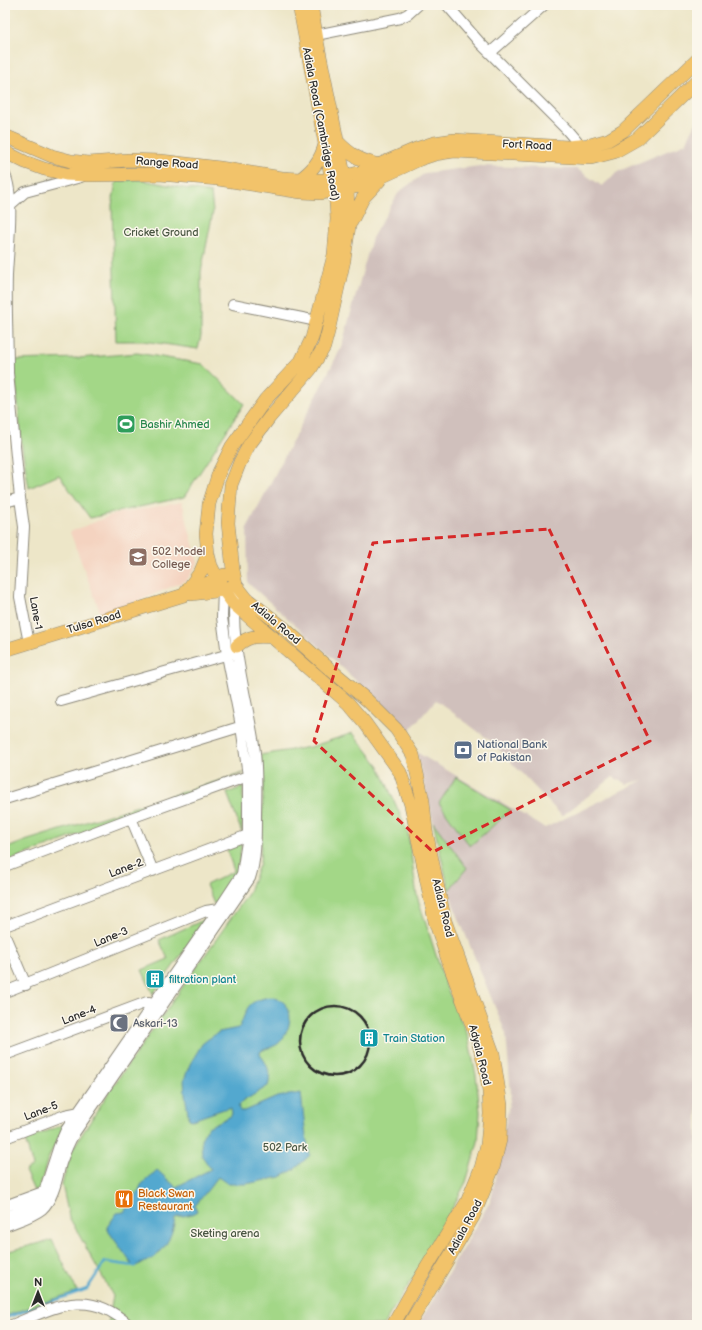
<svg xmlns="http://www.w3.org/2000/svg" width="702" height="1330" viewBox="0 0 702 1330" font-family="'Balsamiq Sans',sans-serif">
<rect width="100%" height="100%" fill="#fbf7ec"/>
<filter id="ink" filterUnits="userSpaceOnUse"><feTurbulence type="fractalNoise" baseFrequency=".025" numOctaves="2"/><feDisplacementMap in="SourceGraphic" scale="8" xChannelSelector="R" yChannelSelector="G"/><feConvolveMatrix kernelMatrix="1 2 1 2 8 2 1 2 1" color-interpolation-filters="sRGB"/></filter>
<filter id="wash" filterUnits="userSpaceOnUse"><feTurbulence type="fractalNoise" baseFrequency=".012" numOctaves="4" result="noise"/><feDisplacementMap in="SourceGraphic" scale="16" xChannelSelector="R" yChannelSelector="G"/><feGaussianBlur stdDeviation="0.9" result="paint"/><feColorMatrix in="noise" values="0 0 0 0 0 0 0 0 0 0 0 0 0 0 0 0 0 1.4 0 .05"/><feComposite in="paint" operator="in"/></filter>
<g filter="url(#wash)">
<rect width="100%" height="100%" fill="#ede6c8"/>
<!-- built -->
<path fill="#f4d3c0" d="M 182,502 L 198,563 L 187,580 L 102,617 L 70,532 L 115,514 Z"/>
<!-- industrial -->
<path fill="#d0c0bc" d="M 697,121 L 697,1325 L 418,1325 L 491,1200 L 511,1094 L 506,1034 L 453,904 L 416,752 L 545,828 L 643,780 L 627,784 L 613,777 L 562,816 L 492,742 L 436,700 L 409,731 L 330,656 L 248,583 L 247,528 L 341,348 L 372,238 L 399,192 L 425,173 L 480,166 L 577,169 L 602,186 L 619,171 L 686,143 Z"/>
<!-- green -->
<path fill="#a3d787" stroke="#678159" d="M 136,179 L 211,193 L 213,212 L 201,272 L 201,336 L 198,349 L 143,341 L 116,341 L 112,205 L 116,182 Z
M 137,353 L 203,364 L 244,404 L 184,497 L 90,518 L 59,475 L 29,488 L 22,448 L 14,360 L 79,358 Z
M 353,733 L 379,766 L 408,833 L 417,896 L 446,986 L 468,1036 L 476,1075 L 480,1112 L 478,1142 L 466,1182 L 429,1253 L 383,1325 L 108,1325 L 113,1296 L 69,1217 L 62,1184 L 72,1150 L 111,1089 L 248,894 L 260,863 L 264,774 L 260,755 L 310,747 Z
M 244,773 L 5,862 L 5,849 L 25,841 Z
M 456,777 L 511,810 L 470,846 L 439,803 Z
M 243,787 L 242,833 L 227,793 Z
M 433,822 L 467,868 L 449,890 Z
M 242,843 L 237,873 L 218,902 L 214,904 L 206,885 L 234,871 L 227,850 Z
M 208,918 L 153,994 L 142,970 L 168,959 L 159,940 Z
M 65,1124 L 47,1161 L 40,1187 L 37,1191 L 34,1191 L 25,1171 L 33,1166 L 25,1140 Z
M 52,1240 L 77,1291 L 5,1316 L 5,1252 Z"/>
<!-- water -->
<path fill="#53a8cf" stroke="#3f6a7d" d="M 269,997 C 296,999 294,1027 279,1043 C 273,1048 265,1048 260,1052 C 260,1056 262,1057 264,1060 C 269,1068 271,1078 268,1086 L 242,1102 C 238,1105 238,1107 240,1111 L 245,1111 L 277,1097 L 301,1093 L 306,1137 L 310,1155 L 295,1169 L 281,1177 L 246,1184 L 228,1184 L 218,1177 L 195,1206 L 197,1211 C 190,1216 183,1215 175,1218 C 173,1233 167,1247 155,1257 C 149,1262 140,1263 134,1267 L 109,1232 L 107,1227 L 117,1213 L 124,1212 L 134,1197 L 138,1193 L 141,1185 L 157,1170 L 176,1187 L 211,1169 L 202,1156 L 201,1139 L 208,1127 L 231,1116 L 232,1113 L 231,1108 L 227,1108 L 192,1120 L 189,1119 L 185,1095 L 184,1080 L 190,1064 L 202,1044 L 207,1040 L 219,1032 L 238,1028 L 240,1026 C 248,1007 246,1002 269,997 Z"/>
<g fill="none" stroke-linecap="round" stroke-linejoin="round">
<!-- stream -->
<path stroke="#53a8cf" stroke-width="2.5" d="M 5,1318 L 87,1289 L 105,1262 L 135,1266"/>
</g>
</g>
<g filter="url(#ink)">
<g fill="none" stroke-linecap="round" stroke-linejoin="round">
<!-- minor casing -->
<g stroke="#8c887a" stroke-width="12">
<path id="minor" d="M 447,5 L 480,43 L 566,129 L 584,150
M 316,35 L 400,18 L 408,14 L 418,5
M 490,53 L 544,5
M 5,175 C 15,196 8,250 7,275 C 6,307 8,340 8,373 L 5,373
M 10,205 L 25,192 L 81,177
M 233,304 L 317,321
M 8,373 L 20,498 L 24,527 L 20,597 L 29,643
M 5,502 L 20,498
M 61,701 L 233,653
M 5,799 L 246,725
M 131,818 L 153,871
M 5,866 L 131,818 L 248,776 L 254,775
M 5,926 L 248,835 L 254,835
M 5,936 L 26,985
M 5,992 L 206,911 C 212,910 217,908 222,911
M 5,1055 L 147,1002 L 149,1002 L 158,1005
M 5,1138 L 65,1115 L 80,1112
M 5,1206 L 46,1191
M 5,1217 L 31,1207 L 39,1201 L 44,1192 L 59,1146 L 66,1130 L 219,909 L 242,874 L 248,835 L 248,776 L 241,726 L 227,655 L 222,617 L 223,589
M 5,1226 C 17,1221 32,1217 42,1209 C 54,1198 57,1178 61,1163 C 65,1152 69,1142 75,1132 L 250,878 C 256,860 256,837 256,818 C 256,794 258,769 254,745 C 246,692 228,638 236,585
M 12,1325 C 56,1307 88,1287 129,1325"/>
</g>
<!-- major casing -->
<g stroke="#8c887a" stroke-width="14">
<path id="major" d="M 299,5 L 336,203 L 337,219 L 334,255 L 312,338 L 301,361 L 265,400 L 232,446 L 219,472 L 209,504 L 206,534 L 208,554 L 211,566 L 217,578 L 223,589 L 233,603 L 348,703 L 365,723 L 400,772 L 411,805 L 435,921 L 451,969 L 478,1041 L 486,1070 L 489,1092 L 490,1114 L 487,1145 L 481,1168 L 467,1202 L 414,1288 L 393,1325
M 311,5 L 318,46 L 347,189 L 349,226 L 344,260 L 328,332 L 324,347 L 310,370 L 269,418 L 249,445 L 240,462 L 231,485 L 228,523 L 233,570 L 236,585 L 247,599 L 284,628 L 325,665 L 367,700 L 396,729 L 413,755 L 423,801 L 426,831 L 436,879 L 445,921 L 493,1053 L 501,1105 L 500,1140 L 493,1168 L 473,1217 L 409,1325
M 5,136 L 52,156 L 71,161 L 88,163 L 128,160 L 161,161 L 220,168 L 282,178 L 317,180 L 332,179 L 362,172 L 416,149 L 434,143 L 454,140 L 568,147 L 590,145 L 608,140 L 623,131 L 697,60
M 337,141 C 350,155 362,162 381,165
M 5,152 L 25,162 L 44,169 L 66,174 L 89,175 L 159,174 L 218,179 L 301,192 L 320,193 L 347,189 L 366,184 L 420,159 L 435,154 L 454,151 L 591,158 L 614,152 L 637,139 L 697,81
M 299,180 C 313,170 321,160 325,144
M 351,222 L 363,198 L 379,181
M 186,592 L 201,571 L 208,554
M 191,594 L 216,591 L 231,587
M 237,646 C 249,635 257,636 273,637
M 5,650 L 184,595 L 224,575"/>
</g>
<!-- minor -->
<use href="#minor" stroke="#fff" stroke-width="10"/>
<!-- major -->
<use href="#major" stroke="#f2c36a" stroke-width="13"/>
<!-- rail -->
<path stroke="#2b2b2b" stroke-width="2.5" d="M300 1041a35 35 0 1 1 70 0a35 35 0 1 1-70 0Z"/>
</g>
</g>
<!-- marked area -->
<path fill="none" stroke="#d62828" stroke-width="3" stroke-dasharray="8 5" stroke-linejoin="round" d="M 549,529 L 650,741 L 433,852 L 314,741 L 373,543 Z"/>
<!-- icons -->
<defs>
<g id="stadium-square" transform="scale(1)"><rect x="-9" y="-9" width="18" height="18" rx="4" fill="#2e9e5b" stroke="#fbf7ec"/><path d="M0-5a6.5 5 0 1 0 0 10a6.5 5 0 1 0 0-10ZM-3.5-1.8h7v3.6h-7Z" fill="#fff"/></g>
<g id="university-square" transform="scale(1)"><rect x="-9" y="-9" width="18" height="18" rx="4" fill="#8d6e63" stroke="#fbf7ec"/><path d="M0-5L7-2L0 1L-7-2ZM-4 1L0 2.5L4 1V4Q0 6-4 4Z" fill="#fff"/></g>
<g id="bank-square" transform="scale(1)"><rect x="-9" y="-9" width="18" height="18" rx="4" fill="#5c6f8a" stroke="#fbf7ec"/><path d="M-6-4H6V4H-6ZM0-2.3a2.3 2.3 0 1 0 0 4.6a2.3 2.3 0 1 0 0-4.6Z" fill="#fff"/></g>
<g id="building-square" transform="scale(1)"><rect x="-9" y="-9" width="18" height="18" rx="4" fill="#0f9aa8" stroke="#fbf7ec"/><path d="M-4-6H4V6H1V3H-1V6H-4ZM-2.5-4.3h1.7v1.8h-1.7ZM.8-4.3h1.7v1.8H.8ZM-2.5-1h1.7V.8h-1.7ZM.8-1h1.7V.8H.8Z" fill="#fff"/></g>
<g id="mosque-square" transform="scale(1)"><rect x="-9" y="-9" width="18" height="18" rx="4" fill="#6b7280" stroke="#fbf7ec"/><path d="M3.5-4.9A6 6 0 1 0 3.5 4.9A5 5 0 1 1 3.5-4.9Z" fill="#fff"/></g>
<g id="restaurant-square" transform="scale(1)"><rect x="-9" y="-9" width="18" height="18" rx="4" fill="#e8710a" stroke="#fbf7ec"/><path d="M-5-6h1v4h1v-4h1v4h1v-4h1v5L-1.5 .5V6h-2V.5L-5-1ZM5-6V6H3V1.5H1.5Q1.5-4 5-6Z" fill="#fff"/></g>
</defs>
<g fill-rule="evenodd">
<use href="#stadium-square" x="126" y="424"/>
<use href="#university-square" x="138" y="557"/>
<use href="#bank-square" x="463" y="750"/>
<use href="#building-square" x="155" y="979"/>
<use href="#mosque-square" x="119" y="1023"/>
<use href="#building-square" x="369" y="1038"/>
<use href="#restaurant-square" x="124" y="1199"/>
</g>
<g text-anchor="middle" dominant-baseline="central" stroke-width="3" stroke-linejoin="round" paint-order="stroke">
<!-- street labels -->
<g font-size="11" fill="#2b2b2b" stroke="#fbf7ec">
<text transform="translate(321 124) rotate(79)">Adiala Road (Cambridge Road)</text>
<text transform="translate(527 145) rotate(3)">Fort Road</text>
<text transform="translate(167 163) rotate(4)">Range Road</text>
<text transform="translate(36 613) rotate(80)">Lane-1</text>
<text transform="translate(94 622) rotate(-17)">Tulsa Road</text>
<text transform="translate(276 623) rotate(40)">Adiala Road</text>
<text transform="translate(126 868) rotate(-21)">Lane-2</text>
<text transform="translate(443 908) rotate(76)">Adiala Road</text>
<text transform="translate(111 937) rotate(-22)">Lane-3</text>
<text transform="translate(79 1015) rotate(-21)">Lane-4</text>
<text transform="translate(480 1055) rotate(76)">Adyala Road</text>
<text transform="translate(41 1111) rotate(-21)">Lane-5</text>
<text transform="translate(465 1227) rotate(-62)">Adiala Road</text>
</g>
<!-- park labels -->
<g font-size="11" fill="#495642" stroke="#fbf7ec">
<text x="161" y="232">Cricket Ground</text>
<text x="285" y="1147">502 Park</text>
<text x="225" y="1233">Sketing arena</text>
</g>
<!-- leisure labels -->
<g font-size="11" fill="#27864d" stroke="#fbf7ec" text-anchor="start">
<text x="140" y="424">Bashir Ahmed</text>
</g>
<!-- education labels -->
<g font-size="11" fill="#785e54" stroke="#fbf7ec" text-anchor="start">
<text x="152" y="551">502 Model<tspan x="152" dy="13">College</tspan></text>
</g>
<!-- service labels -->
<g font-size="11" fill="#4e5e75" stroke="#fbf7ec" text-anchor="start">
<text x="477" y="744">National Bank<tspan x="477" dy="13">of Pakistan</tspan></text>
</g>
<!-- culture labels -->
<g font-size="11" fill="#0d838f" stroke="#fbf7ec" text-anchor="start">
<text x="169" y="979">filtration plant</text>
<text x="383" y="1038">Train Station</text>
</g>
<!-- worship labels -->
<g font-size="11" fill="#5b616d" stroke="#fbf7ec" text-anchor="start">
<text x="133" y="1023">Askari-13</text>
</g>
<!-- food labels -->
<g font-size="11" fill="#c56008" stroke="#fbf7ec" text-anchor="start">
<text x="138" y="1193">Black Swan<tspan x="138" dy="13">Restaurant</tspan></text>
</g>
</g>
<!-- margin -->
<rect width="702" height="1330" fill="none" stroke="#fbf7ec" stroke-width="20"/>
<!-- north arrow -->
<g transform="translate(38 1292)" stroke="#fbf7ec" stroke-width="3" paint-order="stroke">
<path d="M0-3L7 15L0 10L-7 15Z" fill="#2b2b2b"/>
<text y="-6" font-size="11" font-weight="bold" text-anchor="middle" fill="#2b2b2b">N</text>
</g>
</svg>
